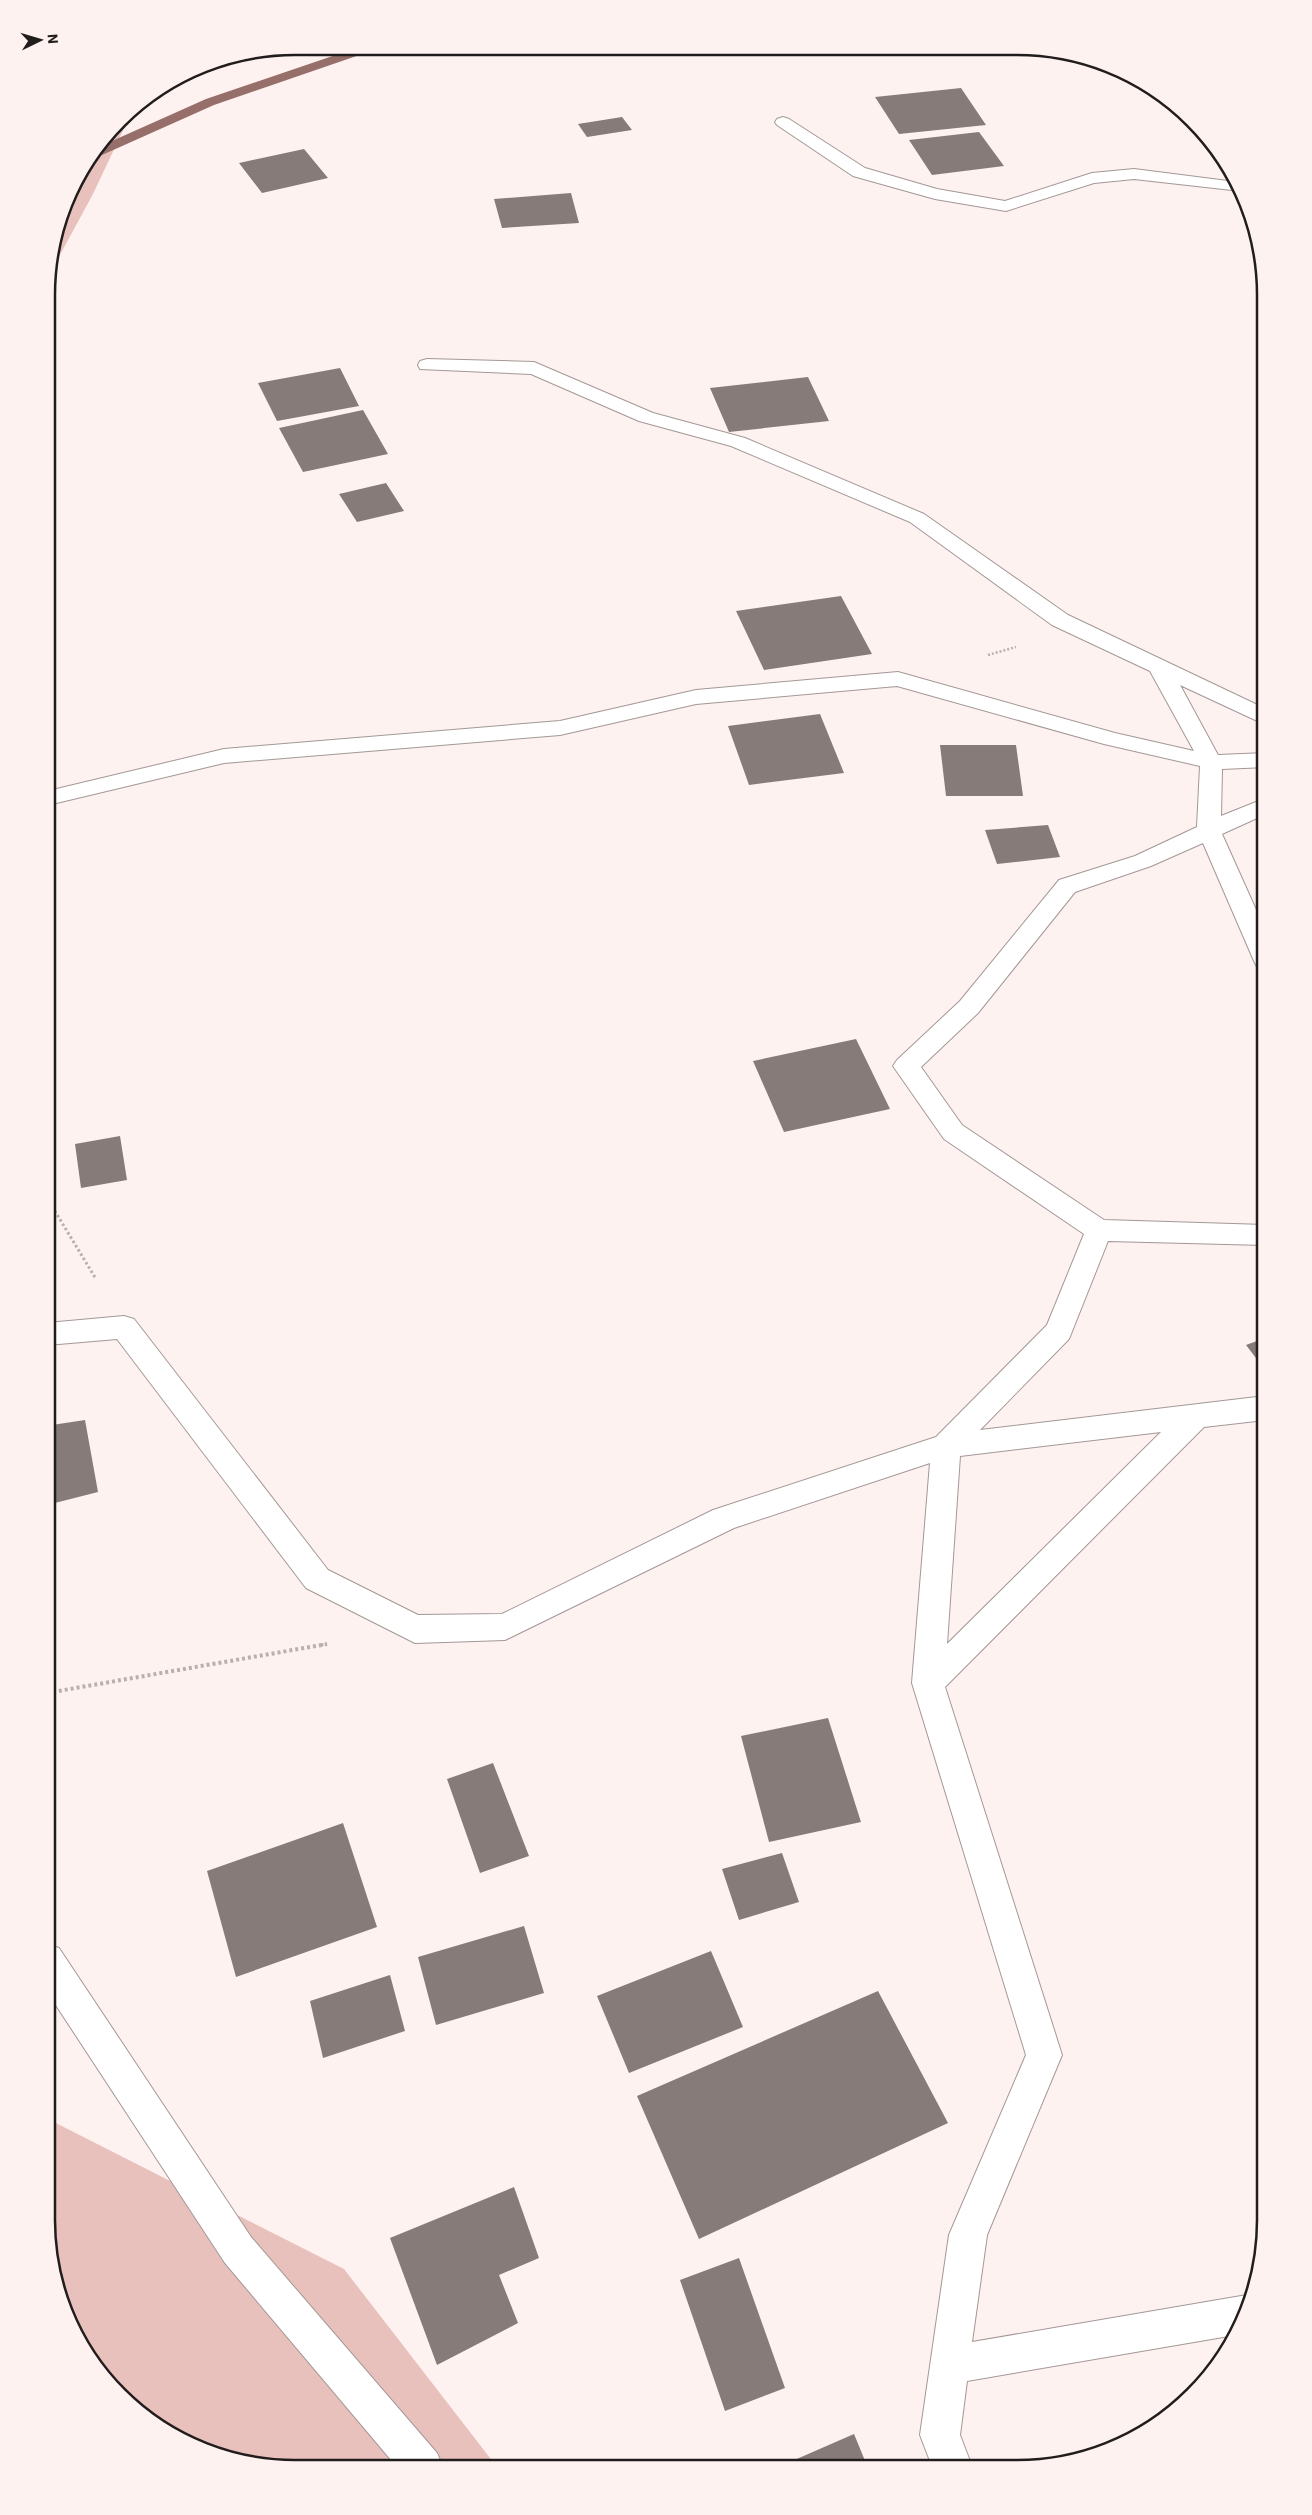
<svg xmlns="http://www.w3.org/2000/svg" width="1312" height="2515" viewBox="0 0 1312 2515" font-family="'IBM Plex Sans',sans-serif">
<rect width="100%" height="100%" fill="#fef2f0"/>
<!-- green -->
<path fill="#e9c1bc" d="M 135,105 L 93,194 L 48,277 L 48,263 L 72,185 L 131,108 Z
M 46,2118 L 344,2269 L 497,2467 L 263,2467 L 185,2443 L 131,2407 L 88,2358 L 59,2299 L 46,2220 Z"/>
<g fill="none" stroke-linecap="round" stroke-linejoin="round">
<!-- stream -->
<path fill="#966f6a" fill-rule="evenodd" d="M 359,47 L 376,47 L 374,50 L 214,105 L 102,155 L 95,155 L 103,145 L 206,99 Z"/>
</g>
<!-- building -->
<path fill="#867b79" d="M 961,88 L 986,125 L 899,134 L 875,97 Z
M 622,117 L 632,130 L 587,137 L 578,124 Z
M 979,132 L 1004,166 L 932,175 L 909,140 Z
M 304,149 L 328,178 L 262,193 L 239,163 Z
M 571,193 L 579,223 L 502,228 L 494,199 Z
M 340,368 L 359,406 L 277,421 L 258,383 Z
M 808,377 L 829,421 L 729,432 L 710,388 Z
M 363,410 L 388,454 L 303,472 L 279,428 Z
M 386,483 L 404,511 L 357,522 L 339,494 Z
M 841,596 L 872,654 L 764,670 L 736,611 Z
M 820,714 L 844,773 L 749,785 L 728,726 Z
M 940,745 L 1016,745 L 1023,796 L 946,796 Z
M 1048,825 L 1060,857 L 997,864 L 985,830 Z
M 856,1039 L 890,1109 L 784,1132 L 753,1061 Z
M 120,1136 L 127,1180 L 81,1188 L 75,1144 Z
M 1265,1338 L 1265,1370 L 1246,1345 Z
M 47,1406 L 52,1425 L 85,1420 L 98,1492 L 47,1505 Z
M 828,1718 L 861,1822 L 769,1842 L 741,1736 Z
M 493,1763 L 529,1856 L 480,1873 L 447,1779 Z
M 343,1823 L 377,1927 L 236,1977 L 207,1871 Z
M 782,1853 L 799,1902 L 739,1920 L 722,1869 Z
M 524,1926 L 544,1993 L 436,2025 L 418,1957 Z
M 711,1951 L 743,2027 L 629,2073 L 597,1996 Z
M 390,1975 L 405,2031 L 323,2058 L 310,2001 Z
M 878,1991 L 948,2123 L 699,2239 L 637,2096 Z
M 514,2187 L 539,2258 L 499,2275 L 518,2323 L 437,2365 L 390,2238 Z
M 739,2258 L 785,2388 L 725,2411 L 680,2280 Z
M 854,2434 L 868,2468 L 776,2468 Z"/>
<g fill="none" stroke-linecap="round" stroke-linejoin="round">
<!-- street casing -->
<g stroke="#a39896" stroke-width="2">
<path id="street" d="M 783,117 L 789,119 L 865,168 L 937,189 L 1005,201 L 1092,173 L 1134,169 L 1236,182 L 1241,191 L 1134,179 L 1094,183 L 1006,211 L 935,199 L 853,176 L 777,125 L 775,122 L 777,119 Z
M 427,359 L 534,362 L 653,413 L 745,438 L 924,514 L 1068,615 L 1266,709 L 1266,725 L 1180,685 L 1218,755 L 1266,753 L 1266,767 L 1222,769 L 1221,816 L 1266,798 L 1266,814 L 1222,834 L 1266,932 L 1266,969 L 1257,967 L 1254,961 L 1203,843 L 1151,866 L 1075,892 L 978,1013 L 921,1067 L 962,1125 L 1104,1220 L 1265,1225 L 1265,1245 L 1108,1241 L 1069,1339 L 980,1430 L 1265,1396 L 1265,1420 L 1204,1427 L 945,1687 L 1062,2055 L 987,2235 L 972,2342 L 1247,2295 L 1251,2297 L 1247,2315 L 1235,2335 L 967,2381 L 960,2435 L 973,2469 L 933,2469 L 920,2435 L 949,2235 L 1026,2055 L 912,1683 L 930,1463 L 734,1528 L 505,1640 L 415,1643 L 306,1588 L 117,1339 L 47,1345 L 47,1323 L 124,1316 L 134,1319 L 328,1570 L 418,1615 L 502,1614 L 713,1510 L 936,1437 L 1047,1325 L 1084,1234 L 944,1139 L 893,1066 L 897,1060 L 960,1001 L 1059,880 L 1135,856 L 1197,827 L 1200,766 L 1104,744 L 897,686 L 696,704 L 560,735 L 224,763 L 48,805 L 48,791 L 224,749 L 560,721 L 696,690 L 898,672 L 1115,733 L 1194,751 L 1150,671 L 1052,625 L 910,522 L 731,446 L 639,421 L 531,374 L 420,369 L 418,365 L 420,361 ZM 1161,1432 L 947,1644 L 960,1456 Z
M 47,1944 L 59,1948 L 251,2237 L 437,2453 L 443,2467 L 397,2467 L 225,2263 L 46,1990 Z"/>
</g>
<!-- path-far2 -->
<path stroke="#b9afae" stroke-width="2.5" stroke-dasharray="2 2" stroke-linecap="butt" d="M 988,655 L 1016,647"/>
<!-- path-far1 -->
<path stroke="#b9afae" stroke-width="3" stroke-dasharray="2.5 2.5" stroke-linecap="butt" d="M 47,1198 L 96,1279
M 321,1645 L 327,1644"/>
<!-- path -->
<path stroke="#b9afae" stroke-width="4" stroke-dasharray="3 3" stroke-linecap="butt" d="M 47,1693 L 327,1644"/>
<!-- street -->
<use href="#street" fill="#fff" fill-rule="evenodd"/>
</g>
<!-- crop -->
<path d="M0 0H1312V2515H0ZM295 55H1017A240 240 0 0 1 1257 295V2220A240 240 0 0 1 1017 2460H295A240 240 0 0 1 55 2220V295A240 240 0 0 1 295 55Z" fill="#fef2f0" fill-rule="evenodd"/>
<path fill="none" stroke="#221d1d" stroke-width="2.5" d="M295 55H1017A240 240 0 0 1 1257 295V2220A240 240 0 0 1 1017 2460H295A240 240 0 0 1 55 2220V295A240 240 0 0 1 295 55Z"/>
<!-- north arrow -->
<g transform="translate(40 40) rotate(85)" stroke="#fef2f0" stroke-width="4" paint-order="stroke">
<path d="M0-4L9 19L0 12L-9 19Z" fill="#221d1d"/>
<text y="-8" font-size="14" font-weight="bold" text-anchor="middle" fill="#221d1d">N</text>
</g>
</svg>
